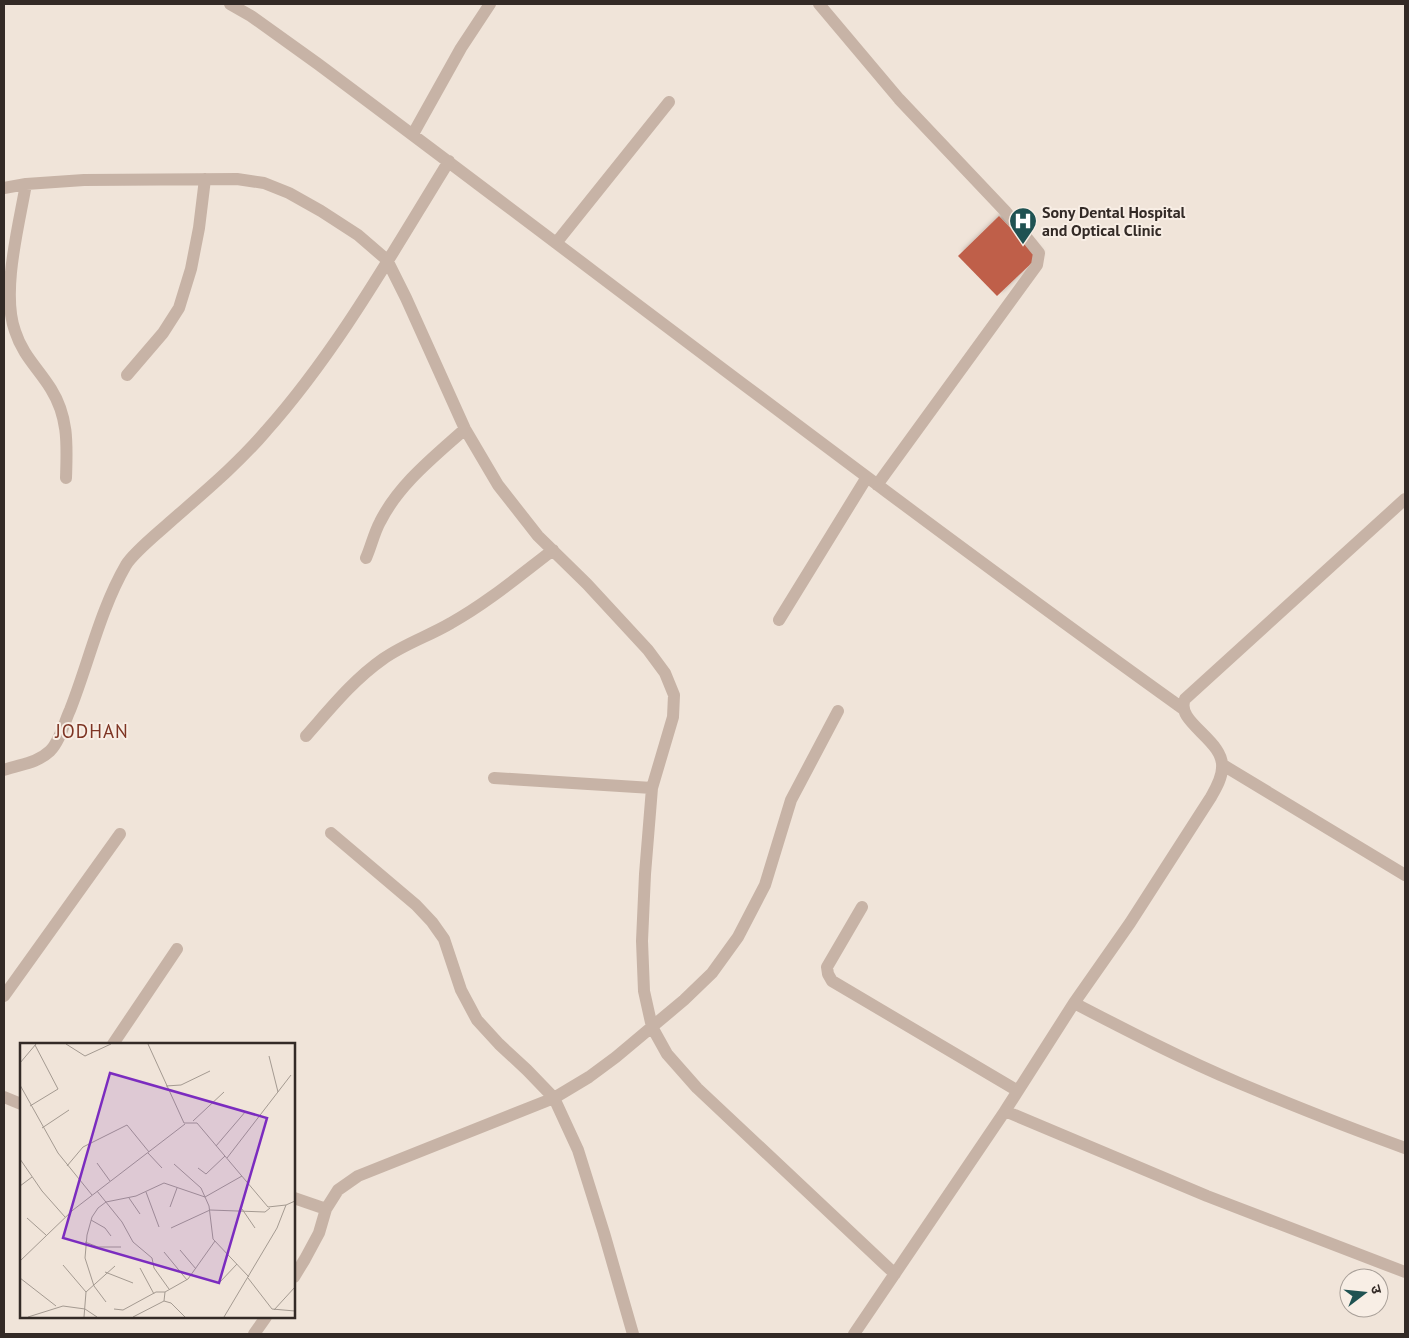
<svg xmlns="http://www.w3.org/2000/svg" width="1409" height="1338" viewBox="0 0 1409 1338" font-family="'PT Sans','Noto Sans Devanagari',sans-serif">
<defs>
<filter id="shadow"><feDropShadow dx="4.5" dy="-4.5" stdDeviation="2.5" flood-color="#0004"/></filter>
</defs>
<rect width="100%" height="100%" fill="#f0e4d9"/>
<!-- building -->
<path fill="#bf5e48" filter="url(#shadow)" d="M 999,216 L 1038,257 L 997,296 L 958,256 Z"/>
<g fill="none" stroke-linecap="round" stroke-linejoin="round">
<!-- minor -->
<path stroke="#c7b3a6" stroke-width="12" d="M 230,4 L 251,16 L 318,64 C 606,279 890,499 1182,708
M 819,4 L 899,99 L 1006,212 L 1039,253 L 1037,265 L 877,485
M 413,134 L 461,48 L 490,4
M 26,184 C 19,225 1,292 15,331 C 23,356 38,368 51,389 C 69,418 67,446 66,478
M 4,188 L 26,184 L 84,180 L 237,179 L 264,183 L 289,193 L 321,211 L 358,235 L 387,260 L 406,298 L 465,429 L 498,485 L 538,536 L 587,584 L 648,650 L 665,673 L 674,695 L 673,717 L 652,788 L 645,874 L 642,941 L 644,991 L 652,1027 L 667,1054 L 697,1088 L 895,1274
M 556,243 L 669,102
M 127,375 L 163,333 L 179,308 L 191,269 L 199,228 L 205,179
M 366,558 C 371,547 374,533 380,522 C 399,484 434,457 465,429
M 779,620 L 867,477
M 306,736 C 330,709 353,680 383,659 C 404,644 429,636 451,623 C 487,603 519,576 553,550
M 1223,765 L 1405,875
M 4,770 C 20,764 36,764 50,751 C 60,741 64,723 70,710 C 89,662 100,610 126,565 C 134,552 158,533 170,522 C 203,493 238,464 266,431 C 338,350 392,253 449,161
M 494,778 L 652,788
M 331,833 L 416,905 L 432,922 L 444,939 L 461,990 L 477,1020 L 499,1044 L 527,1070 L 554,1098 L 578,1150 L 604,1233 L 633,1334
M 862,907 L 827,967 L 828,974 L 832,981 L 1018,1091
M 4,996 L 120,834
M 1074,1003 C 1128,1031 1182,1059 1239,1083 C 1294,1106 1349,1128 1405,1148
M 113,1044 L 177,949
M 4,1097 L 21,1104
M 1005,1111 L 1207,1196 L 1405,1272
M 294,1198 L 326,1209
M 294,1277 L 305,1259 L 319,1233 L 326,1209 L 338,1190 L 358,1176 L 554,1098 L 589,1077 L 616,1057 L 684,1000 L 712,973 L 738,937 L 765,885 L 791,800 L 838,711
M 254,1334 L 266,1317
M 854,1334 L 1005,1111 L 1074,1003 L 1130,923 L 1211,797 C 1216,788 1222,778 1222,768 C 1225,740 1174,722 1185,699 L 1405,499"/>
</g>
<!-- icons -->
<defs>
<g id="hospital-pin" transform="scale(1.4375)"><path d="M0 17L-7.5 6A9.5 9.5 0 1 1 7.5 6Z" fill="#1f5252" stroke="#f8eee5"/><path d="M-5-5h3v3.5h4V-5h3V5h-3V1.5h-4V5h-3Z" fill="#fff"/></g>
</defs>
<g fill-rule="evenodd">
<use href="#hospital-pin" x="1023" y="221"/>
</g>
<g text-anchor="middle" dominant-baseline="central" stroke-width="4" stroke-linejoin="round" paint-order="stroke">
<!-- poi labels -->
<g font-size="16" font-weight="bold" fill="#332a26" stroke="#f8eee5" text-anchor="start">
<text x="1042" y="212">Sony Dental Hospital<tspan x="1042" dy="18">and Optical Clinic</tspan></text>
</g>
<!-- quarter labels -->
<g font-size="19" letter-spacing="1" fill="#7e3524" stroke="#f8eee5">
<text x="92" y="731">JODHAN</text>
</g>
</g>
<!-- overview -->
<g transform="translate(20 1043)">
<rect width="275" height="275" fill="#f0e4d9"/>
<path fill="none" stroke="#a49a91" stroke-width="1" d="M 46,1 L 65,13 L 91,1M 128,1 L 164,80 L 177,80 L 248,164 L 266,162M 249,13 L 258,49M 0,20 L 16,1M 0,42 L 38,110 L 72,152M 146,43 L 161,42 L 190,28M 10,63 L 38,46 L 15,2M 173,78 L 204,49M 22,85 L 49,67M 196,103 L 226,68M 128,110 L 142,125M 207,115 L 271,32M 0,116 L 22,148 L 45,174M 77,120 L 90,138M 154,121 L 181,145 L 189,163 L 193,196 L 229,234M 47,123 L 63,104 L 107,82 L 129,109M 178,125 L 186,131 L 205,113M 0,143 L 12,134M 77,148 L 102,179 L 113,199 L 132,215 L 134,225 L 149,246M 126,149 L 139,184M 109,155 L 120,171M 150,164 L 157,145M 222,166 L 235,185M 7,175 L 26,192M 71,177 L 85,185 L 91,193M 151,185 L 190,167 L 245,169 L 250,165M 65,199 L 78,204 L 101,204M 160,207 L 176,226M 144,209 L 167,237M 0,218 L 53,167 L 165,81M 43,222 L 66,249 L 64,274M 120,225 L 134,251M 85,229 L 113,240M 0,235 L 36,263M 228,235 L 252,266 L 275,268M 200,239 L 217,221M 66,249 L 95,223M 144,258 L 145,249 L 168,236 L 195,198M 86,259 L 74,243 L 65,215 L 67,192 L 72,174 L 78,165 L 86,159 L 116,153 L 144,140 L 185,154 L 222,133M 94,266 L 103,267 L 136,249 L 145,249M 254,267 L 275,244M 8,274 L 43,263 L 65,266 L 77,274M 113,274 L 144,258 L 151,260 L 165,274M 204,274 L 257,185 L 266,162 L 275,158"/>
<path fill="#7b2cbf" fill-opacity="0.15" stroke="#7b2cbf" stroke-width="2.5" d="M 90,30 L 247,75 L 199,240 L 43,195 Z"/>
<rect width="275" height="275" fill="none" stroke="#332a26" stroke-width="2.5"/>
</g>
<!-- border -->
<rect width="1409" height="1338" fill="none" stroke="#332a26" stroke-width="10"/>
<!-- north arrow -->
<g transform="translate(1364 1293) rotate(74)"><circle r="24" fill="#f8eee5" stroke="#a9a099"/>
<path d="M0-4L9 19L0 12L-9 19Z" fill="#1f5252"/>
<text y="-8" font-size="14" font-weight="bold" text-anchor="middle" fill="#332a26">उ</text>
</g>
</svg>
